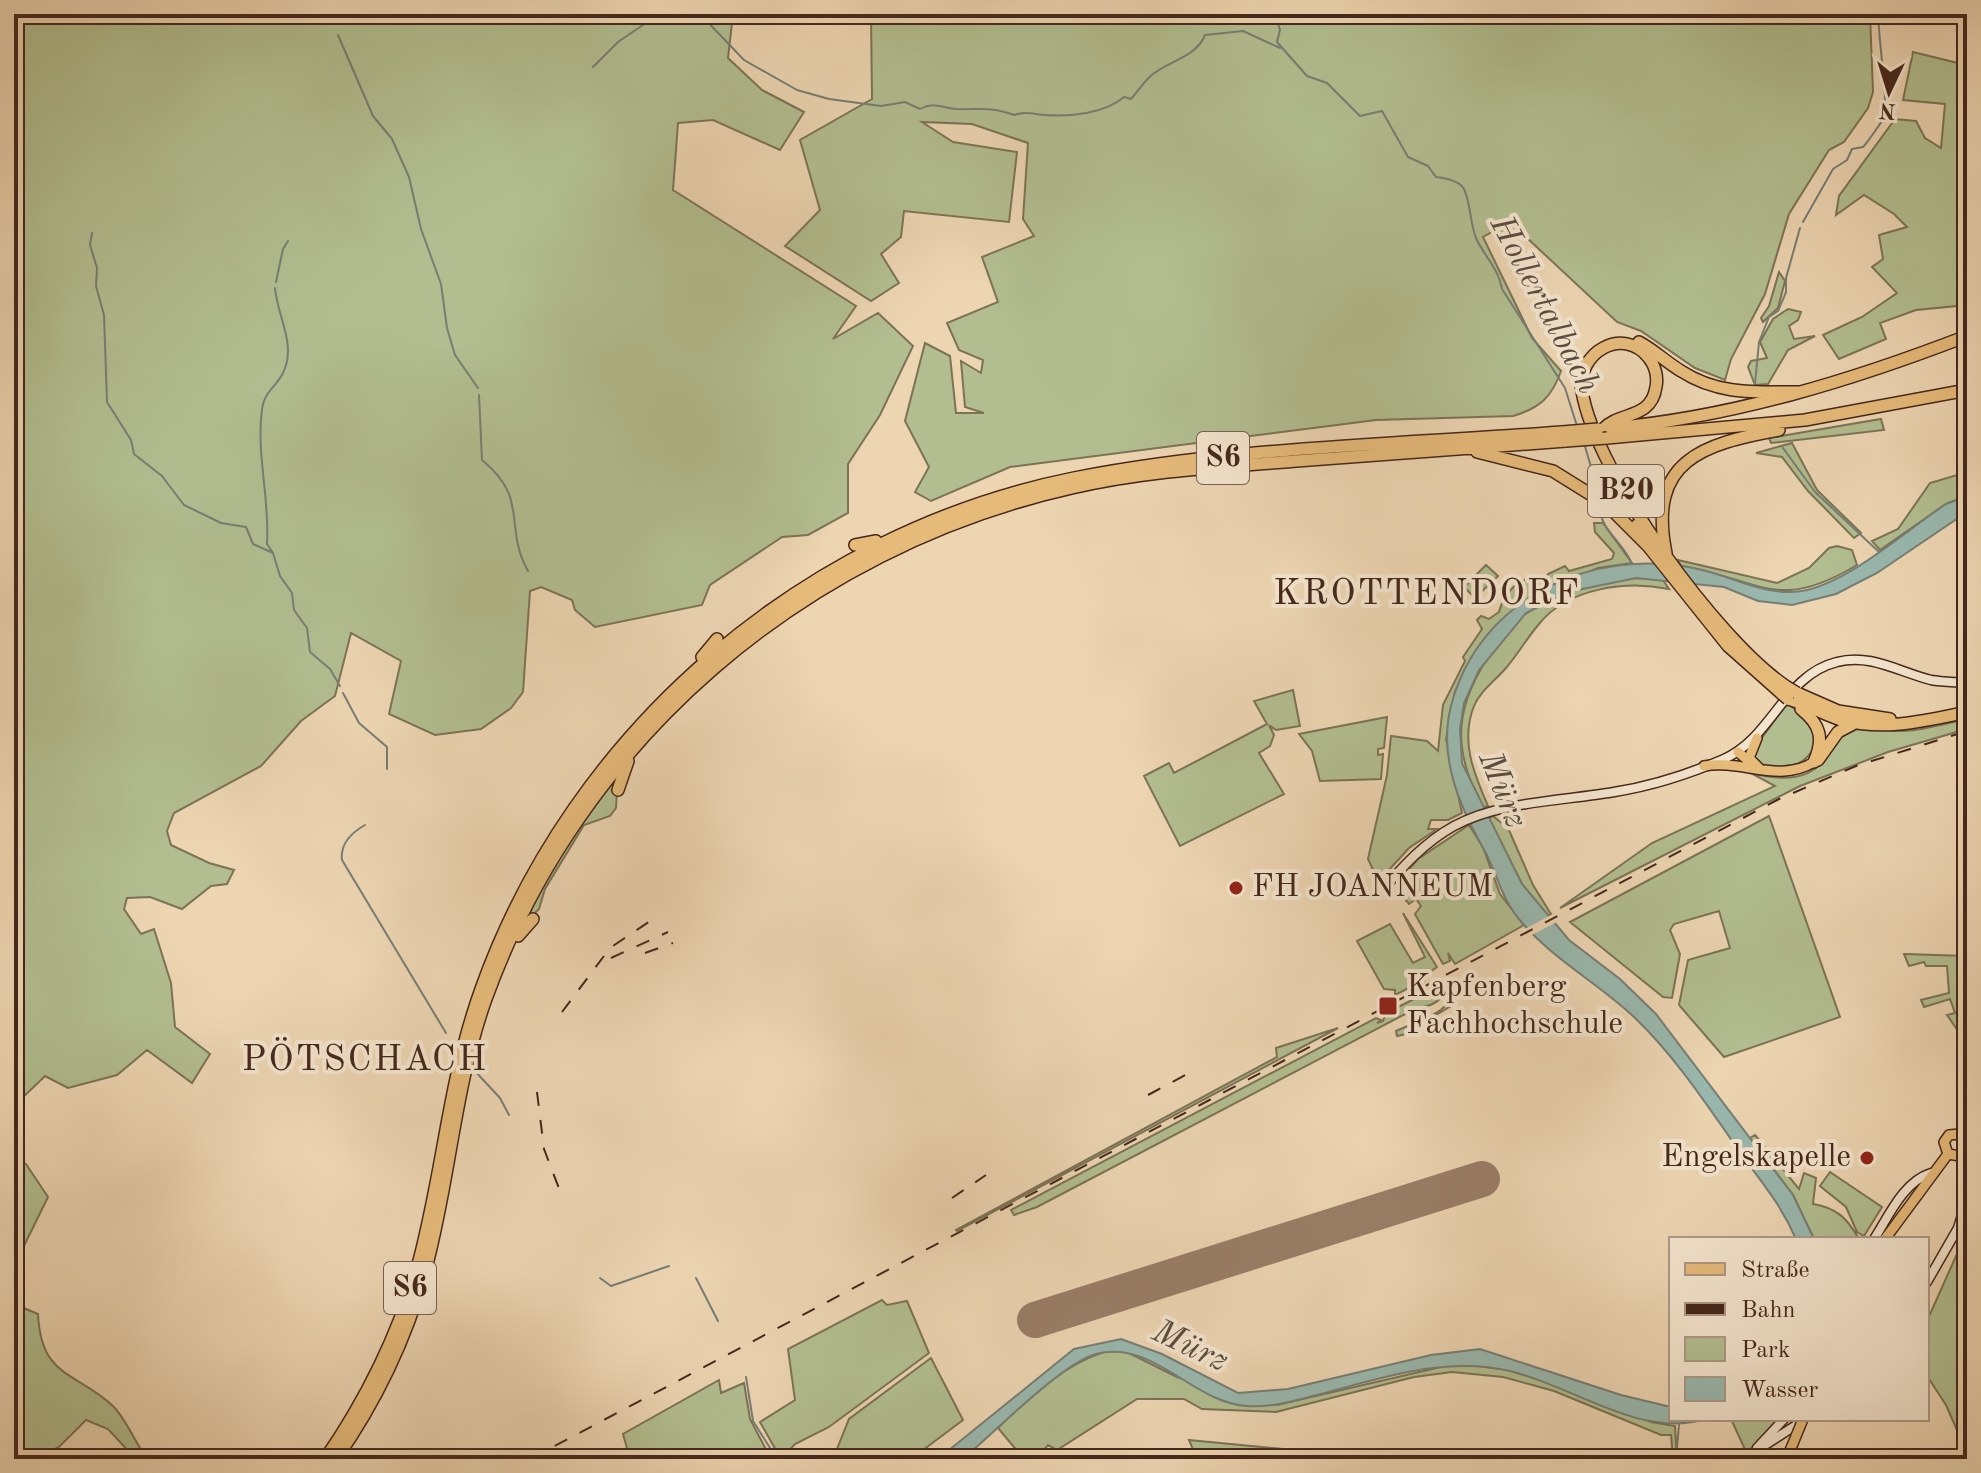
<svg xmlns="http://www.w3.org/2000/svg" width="1981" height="1473" viewBox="0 0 1981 1473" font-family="'Old Standard TT',serif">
<rect width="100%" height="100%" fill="#edd5b2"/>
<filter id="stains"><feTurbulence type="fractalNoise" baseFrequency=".0025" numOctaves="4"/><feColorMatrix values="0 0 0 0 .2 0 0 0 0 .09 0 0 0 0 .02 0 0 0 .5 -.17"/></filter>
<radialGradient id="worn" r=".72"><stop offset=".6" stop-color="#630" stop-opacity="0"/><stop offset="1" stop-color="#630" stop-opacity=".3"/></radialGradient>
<!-- green -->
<path fill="#b2be90" stroke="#7c7356" stroke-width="2" d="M 14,14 L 733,14 L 728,58 L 762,90 L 804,112 L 780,150 L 713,120 L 678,123 L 673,190 L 856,306 L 833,339 L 878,313 L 913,346 L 880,415 L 848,464 L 848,513 L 808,535 L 782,537 L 710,585 L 702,605 L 595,627 L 575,610 L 572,600 L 541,587 L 530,591 L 523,692 L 511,708 L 481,729 L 435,735 L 389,714 L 401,661 L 351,633 L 335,696 L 301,721 L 261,766 L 174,813 L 167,831 L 171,845 L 209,863 L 234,870 L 227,884 L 211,886 L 182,909 L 150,897 L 127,898 L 124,909 L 141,934 L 154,929 L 171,983 L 175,1027 L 210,1054 L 192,1083 L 147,1050 L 117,1075 L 68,1088 L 45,1076 L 14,1106 Z
M 871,14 L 1870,14 L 1873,92 L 1868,108 L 1844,142 L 1829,150 L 1789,214 L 1765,294 L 1731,359 L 1725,380 L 1695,368 L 1641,331 L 1617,322 L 1526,237 L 1492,232 L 1483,237 L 1532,338 L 1561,371 C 1552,397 1540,408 1513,416 L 1376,420 L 1010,467 L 931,501 L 915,492 L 929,467 L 905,421 L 925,343 L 950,356 L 956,413 L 984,413 L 965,407 L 961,361 L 981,373 L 983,360 L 959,350 L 947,323 L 998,302 L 982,257 L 1034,236 L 1023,219 L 1028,143 L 972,124 L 922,122 L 953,142 L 1017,152 L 1009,222 L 904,211 L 901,237 L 881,254 L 899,283 L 871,301 L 785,246 L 820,210 L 800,140 L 872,99 Z
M 1967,50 L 1967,305 L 1916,310 L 1880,323 L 1886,339 L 1839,359 L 1823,335 L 1862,317 L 1897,293 L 1872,267 L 1883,259 L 1879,235 L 1907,227 L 1894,214 L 1864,195 L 1836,215 L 1839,196 L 1895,119 L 1916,121 L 1925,138 L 1941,148 L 1945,104 L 1903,100 L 1913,52 L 1958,63 Z
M 1779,272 L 1785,281 L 1778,308 L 1763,322 L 1761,318 L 1769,306 Z
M 1788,309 L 1801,312 L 1798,320 L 1789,326 L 1794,339 L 1815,336 L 1788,350 L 1768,384 L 1755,385 L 1748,367 L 1751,361 L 1767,358 L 1760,342 L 1773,319 Z
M 1881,419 L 1884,430 L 1771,443 L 1769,438 Z
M 1792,443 L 1817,490 L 1861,533 L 1854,538 L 1808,491 L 1782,457 L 1756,453 Z
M 1967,472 L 1967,496 L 1946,504 L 1880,550 L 1872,541 L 1898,529 L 1930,483 Z
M 1594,523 L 1603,523 L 1632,563 L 1598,568 L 1534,594 L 1455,691 L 1446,739 L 1462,813 L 1448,820 L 1431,820 L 1428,829 L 1437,829 L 1409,848 L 1387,872 L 1374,872 L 1368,859 L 1387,775 L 1391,736 L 1427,741 L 1438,751 L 1443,705 L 1465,661 L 1463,657 L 1482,629 L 1477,620 L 1481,616 L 1489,619 L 1499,612 C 1502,599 1515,579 1530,579 C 1535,579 1539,581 1544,581 L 1548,574 L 1565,566 L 1569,571 L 1612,559 L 1614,553 L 1595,532 Z
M 1837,546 L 1852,550 L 1857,565 C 1777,613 1762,580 1681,566 L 1678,560 L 1777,583 L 1809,568 L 1829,548 Z
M 1486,565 L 1498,576 L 1475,598 L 1464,587 Z
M 1636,578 L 1663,580 L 1669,589 C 1626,580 1568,588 1539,624 C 1527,638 1518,654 1506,668 C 1496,680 1480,691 1474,706 C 1460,741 1474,774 1488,806 L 1483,807 C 1450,748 1455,703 1494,649 C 1503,637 1514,621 1527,613 C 1558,590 1599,584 1636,578 Z
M 1293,690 L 1300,726 L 1276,730 L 1269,725 L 1274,735 L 1270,746 L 1259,753 L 1284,794 L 1180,846 L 1144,776 L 1169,763 L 1174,773 L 1267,724 L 1254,701 Z
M 1787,703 L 1810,721 L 1818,741 C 1807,766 1779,778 1754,762 L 1754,749 Z
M 1387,717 L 1384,748 L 1378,749 L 1378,755 L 1383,754 L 1381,779 L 1320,781 L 1312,751 L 1299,734 Z
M 1967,719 L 1967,729 L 1888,752 L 1800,786 L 1560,908 L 1652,843 L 1775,786 L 1751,773 C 1836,795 1825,733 1855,729 C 1872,727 1889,732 1905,731 C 1926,730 1947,723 1967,719 Z
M 618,774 L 616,808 L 610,816 L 584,825 L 545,889 L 539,909 L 530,918 C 529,894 600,799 618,774 Z
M 1493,816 L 1508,828 L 1533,885 L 1551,914 L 1547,916 L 1522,884 L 1488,818 Z
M 1769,816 L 1840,1017 L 1724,1057 L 1679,1005 L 1688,960 L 1730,948 L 1719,911 L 1674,924 L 1670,930 L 1680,954 L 1672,998 L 1663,997 L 1570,922 Z
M 1469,825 L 1483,847 L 1500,894 L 1524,925 L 1455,964 L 1448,953 L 1450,961 L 1443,964 L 1415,914 L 1421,906 L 1416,899 L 1409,904 L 1399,892 L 1398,882 L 1418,859 Z
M 1403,913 L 1437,967 L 1424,976 L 1425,980 L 1395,995 L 1395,990 L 1384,989 L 1357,941 L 1390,924 L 1413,963 L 1425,957 Z
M 1904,954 L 1967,956 L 1967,1044 L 1947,1015 L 1955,1013 L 1950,999 L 1924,1007 L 1921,1000 L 1949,993 L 1947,966 L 1926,966 L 1924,962 L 1909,966 Z
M 1453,980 L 1465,982 L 1451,1006 L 1419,1025 L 1420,1031 L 1397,1036 L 1396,1031 C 1417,1021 1461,1011 1453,980 Z
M 1444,984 C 1445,1007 1424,1005 1411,1011 L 1037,1207 L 1014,1215 L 1011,1210 L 1376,1018 L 1381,1020 L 1377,1023 L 1383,1021 L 1386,1013 Z
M 1338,1028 L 957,1231 L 956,1230 L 1277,1057 L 1276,1048 Z
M 1755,1135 L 1799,1189 L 1804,1173 L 1816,1178 L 1813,1204 C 1837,1208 1847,1218 1859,1239 L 1814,1239 L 1793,1195 L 1750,1138 Z
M 14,1159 L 26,1164 L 48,1197 L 20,1254 L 14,1257 Z
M 1830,1172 L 1882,1207 L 1864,1236 L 1857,1232 L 1846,1207 L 1820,1186 Z
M 1956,1256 L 1967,1264 L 1967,1453 L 1946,1405 L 1929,1379 L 1927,1321 Z
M 882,1300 L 887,1305 L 907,1301 L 929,1353 L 829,1427 L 795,1444 L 781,1459 L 760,1422 L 795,1400 L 788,1349 Z
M 14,1304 L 38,1314 C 41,1378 75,1371 113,1406 C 124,1417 132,1435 140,1448 L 132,1455 L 108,1429 L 86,1420 L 59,1447 L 35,1459 L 14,1440 Z
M 1109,1351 L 1127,1352 L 1177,1377 L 1277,1405 L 1445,1366 L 1478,1366 L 1508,1370 L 1553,1384 L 1651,1422 L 1675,1426 L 1677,1458 L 1673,1459 L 1671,1435 L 1661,1435 L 1554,1391 L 1503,1377 L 1452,1372 L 1414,1377 L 1276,1412 L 1202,1409 L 1184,1399 L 1137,1399 L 1057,1450 L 1048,1445 L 1036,1459 L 1024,1459 L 998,1428 C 1027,1399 1069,1360 1109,1351 Z
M 931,1358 L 963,1420 L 911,1459 L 833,1459 L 849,1419 Z
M 719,1380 L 721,1393 L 744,1383 L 750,1419 L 771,1459 L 630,1459 L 623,1434 Z
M 1731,1419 L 1778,1419 L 1782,1424 L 1748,1456 Z
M 1189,1440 L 1315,1452 L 1405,1449 L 1469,1459 L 1197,1459 Z"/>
<!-- water -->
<path fill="#99b8ae" stroke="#777e74" stroke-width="2" d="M 1967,496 L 1967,512 L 1877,573 L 1836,594 L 1792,605 L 1758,601 L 1724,587 L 1636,578 L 1568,592 L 1526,613 L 1479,670 L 1464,703 L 1460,729 L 1462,763 L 1522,884 L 1569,940 L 1620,979 L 1656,1014 L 1793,1195 L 1814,1239 L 1796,1239 C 1780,1203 1764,1186 1742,1155 C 1709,1108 1676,1057 1634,1017 C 1599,984 1556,961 1524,925 C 1498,896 1500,877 1483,848 C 1459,805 1438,756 1451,706 C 1479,597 1594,546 1698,569 C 1732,576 1766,597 1802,591 C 1850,582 1905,531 1946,504 Z
M 1121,1339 L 1162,1354 L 1238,1393 L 1288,1389 L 1431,1355 L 1480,1349 L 1621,1395 L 1671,1407 L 1671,1419 L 1706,1419 C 1639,1439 1574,1386 1510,1371 C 1449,1356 1384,1377 1325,1393 C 1300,1399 1274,1408 1247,1406 C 1193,1403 1153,1339 1096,1354 C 1062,1363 993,1434 963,1459 L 938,1459 L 1074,1349 Z"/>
<!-- pier -->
<path fill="#edd5b2" d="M 1551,915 L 1557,922 L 1530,936 L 1523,930 Z"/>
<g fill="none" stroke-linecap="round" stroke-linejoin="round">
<!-- stream -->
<path stroke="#777e74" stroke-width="2" d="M 700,14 L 744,60 L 797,90 L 829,99 L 881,106 L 905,102 L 920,109 C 934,101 942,108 957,109 C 980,110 989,106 1014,115 C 1026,111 1033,114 1045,115 C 1072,117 1105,113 1124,97 L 1131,99 C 1138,91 1145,80 1153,74 C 1171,60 1196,57 1205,35 L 1243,31 L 1280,48
M 1275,14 L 1280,30 L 1277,42 L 1307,76 L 1327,83 L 1360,116 L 1382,111 L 1408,157 L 1428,166 L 1436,177 C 1445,178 1459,180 1464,189 C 1471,204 1470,224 1476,238 C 1484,256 1499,269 1502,289 L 1565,388 L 1577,426
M 338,35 L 373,116 L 392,139 L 409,177 L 421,229 L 441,284 L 447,328 L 455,355 L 478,388
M 593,67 L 618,42 L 659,14
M 1803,222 L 1833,169 L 1847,160 L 1852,149 L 1863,147 C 1867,143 1883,120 1885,116 C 1888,109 1878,29 1878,14
M 92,233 L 90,245 L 97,268 L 96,286 L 104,315 L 107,402 L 131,440 L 134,454 L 162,476 L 184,505 L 221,523 L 246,527 L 253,544 L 273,553 L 280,576 L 292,593 L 294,610 L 307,628 L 310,652 L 330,669 L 340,686
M 276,282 L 283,249 L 288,241
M 1755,384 L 1759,342 L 1769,317 L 1778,311 L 1786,292 L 1786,278 L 1800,228
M 479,395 L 482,460 C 530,499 503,526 528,571
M 1584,443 L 1599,494
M 1783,448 L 1815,492 L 1879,552
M 1599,505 C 1600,531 1623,541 1632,564
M 273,553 L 267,544 C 270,499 256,455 262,409 C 264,392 276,387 283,373 C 297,344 277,316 275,288
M 343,693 L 359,723 L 387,747 L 387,769
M 365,825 C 351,833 340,844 342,860 L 446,1033
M 474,1070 L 500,1098 L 509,1115
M 600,1278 L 611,1286 L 669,1266
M 696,1278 L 718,1321
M 746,1377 L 753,1421 L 777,1459
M 1676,1459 L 1679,1425"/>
<!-- runway -->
<path stroke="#997e67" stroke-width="36" d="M 1035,1320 L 1482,1179"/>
<!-- secondary casing -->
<g stroke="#45281c" stroke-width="11">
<path id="secondary" d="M 1382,891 C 1402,867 1425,842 1454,826 C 1500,801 1563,801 1614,792 C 1652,786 1689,774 1724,759 C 1773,737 1784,675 1837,662 C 1870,653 1899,672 1931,680 C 1942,682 1955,682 1967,683
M 1962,1154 L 1967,1166
M 1874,1239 C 1889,1216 1903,1182 1931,1173
M 1927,1282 L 1958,1228 L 1967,1198
M 1757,1448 L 1784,1419
M 1748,1456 L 1801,1422"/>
</g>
<!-- primary casing -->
<g stroke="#45281c" stroke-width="12">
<path id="primary" d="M 1757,738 L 1749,758 L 1759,768
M 1738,752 L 1751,763
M 1704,766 C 1742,759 1778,784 1814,762
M 1948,1154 L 1944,1142 L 1949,1135 L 1960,1134 L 1967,1142
M 1948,1154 L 1960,1156 L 1967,1148
M 1885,1239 L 1948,1154
M 1786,1459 L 1792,1446"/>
</g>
<!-- highway casing -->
<g stroke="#45281c" stroke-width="14">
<path id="highway" d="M 1639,342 C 1654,350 1666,362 1681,371 C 1718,395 1755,392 1798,392
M 1611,428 C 1733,417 1853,380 1967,336
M 1603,429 C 1620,411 1651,420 1656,387 C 1658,377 1655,366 1649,358 C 1623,325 1576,353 1582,391 C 1595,473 1718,641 1787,687
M 1607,438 L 1805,420 L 1967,390
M 1477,452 L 1553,471 L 1606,504 L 1648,546 L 1728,646 L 1782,694
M 1637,525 L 1648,546
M 855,545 L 876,541
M 1666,553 C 1647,460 1703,444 1779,430
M 702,657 L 717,639
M 1797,693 L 1838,711 L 1890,719
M 1788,699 C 1806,704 1823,714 1841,720 C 1885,731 1924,721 1967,712
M 1801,709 C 1821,725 1824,739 1814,762
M 1818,760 L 1838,732 L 1855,723
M 618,790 L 628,761
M 518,936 L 533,919
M 325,1459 C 365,1401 396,1339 416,1272 C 443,1177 447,1083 481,989 C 573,730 805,532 1074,478 C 1231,447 1402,444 1562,432
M 336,1459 C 376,1402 406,1339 425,1272 C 450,1182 454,1088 486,999 C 579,740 804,548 1072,488 C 1145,471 1222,467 1296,461 C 1386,454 1476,447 1566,441"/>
</g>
<!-- secondary -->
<use href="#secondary" stroke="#f3e4cd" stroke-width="8"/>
<!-- primary -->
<use href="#primary" stroke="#e6ba79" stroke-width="9"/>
<!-- highway -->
<use href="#highway" stroke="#e6ba79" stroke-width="11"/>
<!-- rail -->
<path stroke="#45281c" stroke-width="2" stroke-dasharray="14 14" stroke-linecap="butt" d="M 645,953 L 673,943
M 611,958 L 668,932
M 562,1012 L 610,948 L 659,915
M 537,1092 L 544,1149 L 563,1199
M 1148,1095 L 1193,1071
M 952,1198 L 986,1175
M 530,1459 L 1779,799 L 1856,766 L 1967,731"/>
<!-- primary-bridge casing -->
<g stroke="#45281c" stroke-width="12" stroke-linecap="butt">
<path id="primary-bridge" d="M 1792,1446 L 1803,1419"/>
</g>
<!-- highway-bridge casing -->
<g stroke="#45281c" stroke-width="14" stroke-linecap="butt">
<path id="highway-bridge" d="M 1562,432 L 1598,429
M 1566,441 L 1607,438
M 1787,687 L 1797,693
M 1782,694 L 1788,699"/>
</g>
<!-- primary-bridge -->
<use href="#primary-bridge" stroke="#e6ba79" stroke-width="9"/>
<!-- highway-bridge -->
<use href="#highway-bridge" stroke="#e6ba79" stroke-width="11"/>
</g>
<!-- markers -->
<g fill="#8f2418" stroke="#f3e4cd" stroke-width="3">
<circle cx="1236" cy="888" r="8"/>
<rect x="1378" y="996" width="20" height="20" rx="4"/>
<circle cx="1867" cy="1158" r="8"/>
</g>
<g text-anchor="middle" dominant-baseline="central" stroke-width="8" stroke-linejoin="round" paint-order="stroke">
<!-- shield labels -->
<g fill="#f3e4cd" stroke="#796051" stroke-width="2">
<rect x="1197" y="432" width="52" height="52" rx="6"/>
<rect x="1588" y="465" width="76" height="52" rx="6"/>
<rect x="384" y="1262" width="52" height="52" rx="6"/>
</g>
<g font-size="30" font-weight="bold" fill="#45281c">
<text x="1223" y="458">S6</text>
<text x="1626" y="491">B20</text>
<text x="410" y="1288">S6</text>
</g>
<!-- poi labels -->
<g font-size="32" fill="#45281c" stroke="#f3e4cd" text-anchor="start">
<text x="1252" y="888">FH JOANNEUM</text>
<text x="1406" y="988">Kapfenberg<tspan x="1406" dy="37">Fachhochschule</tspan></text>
<text x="1851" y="1158" text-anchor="end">Engelskapelle</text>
</g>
<!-- water labels -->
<g font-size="34" font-style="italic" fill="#5a4c40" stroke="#f3e4cd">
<text transform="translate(1544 305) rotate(62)">Hollertalbach</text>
<text transform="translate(1502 790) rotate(68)">Mürz</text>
<text transform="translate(1190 1347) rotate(25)">Mürz</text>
</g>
<!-- quarter labels -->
<g font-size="36" letter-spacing="2" fill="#45281c" stroke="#f3e4cd">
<text x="1427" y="595">KROTTENDORF</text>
<text x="365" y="1061">PÖTSCHACH</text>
</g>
</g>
<!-- margin -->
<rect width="1981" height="1473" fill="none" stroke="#edd5b2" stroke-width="48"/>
<rect x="16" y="16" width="1949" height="1441" fill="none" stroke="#45281c" stroke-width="4"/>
<rect x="24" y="24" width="1933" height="1425" fill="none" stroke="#45281c" stroke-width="2"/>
<!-- legend -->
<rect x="1669" y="1237" width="260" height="184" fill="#f3e4cd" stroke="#ad9986" stroke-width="2"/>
<rect x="1685" y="1263" width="40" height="12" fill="#e6ba79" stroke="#ad9986" stroke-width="2"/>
<text x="1741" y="1277" font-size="24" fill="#45281c">Straße</text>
<rect x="1685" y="1303" width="40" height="12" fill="#45281c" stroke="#ad9986" stroke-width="2"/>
<text x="1741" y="1317" font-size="24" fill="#45281c">Bahn</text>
<rect x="1685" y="1337" width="40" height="24" fill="#b2be90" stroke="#ad9986" stroke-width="2"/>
<text x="1741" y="1357" font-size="24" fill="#45281c">Park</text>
<rect x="1685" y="1377" width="40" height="24" fill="#99b8ae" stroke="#ad9986" stroke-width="2"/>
<text x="1741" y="1397" font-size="24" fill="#45281c">Wasser</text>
<!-- north arrow -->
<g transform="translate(1889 92) rotate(184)" stroke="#f3e4cd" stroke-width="6" paint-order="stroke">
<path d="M0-6L14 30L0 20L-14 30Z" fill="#45281c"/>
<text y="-12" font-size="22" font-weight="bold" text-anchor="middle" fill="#45281c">N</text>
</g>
<rect width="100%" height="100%" filter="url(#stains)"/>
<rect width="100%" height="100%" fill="url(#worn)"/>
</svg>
